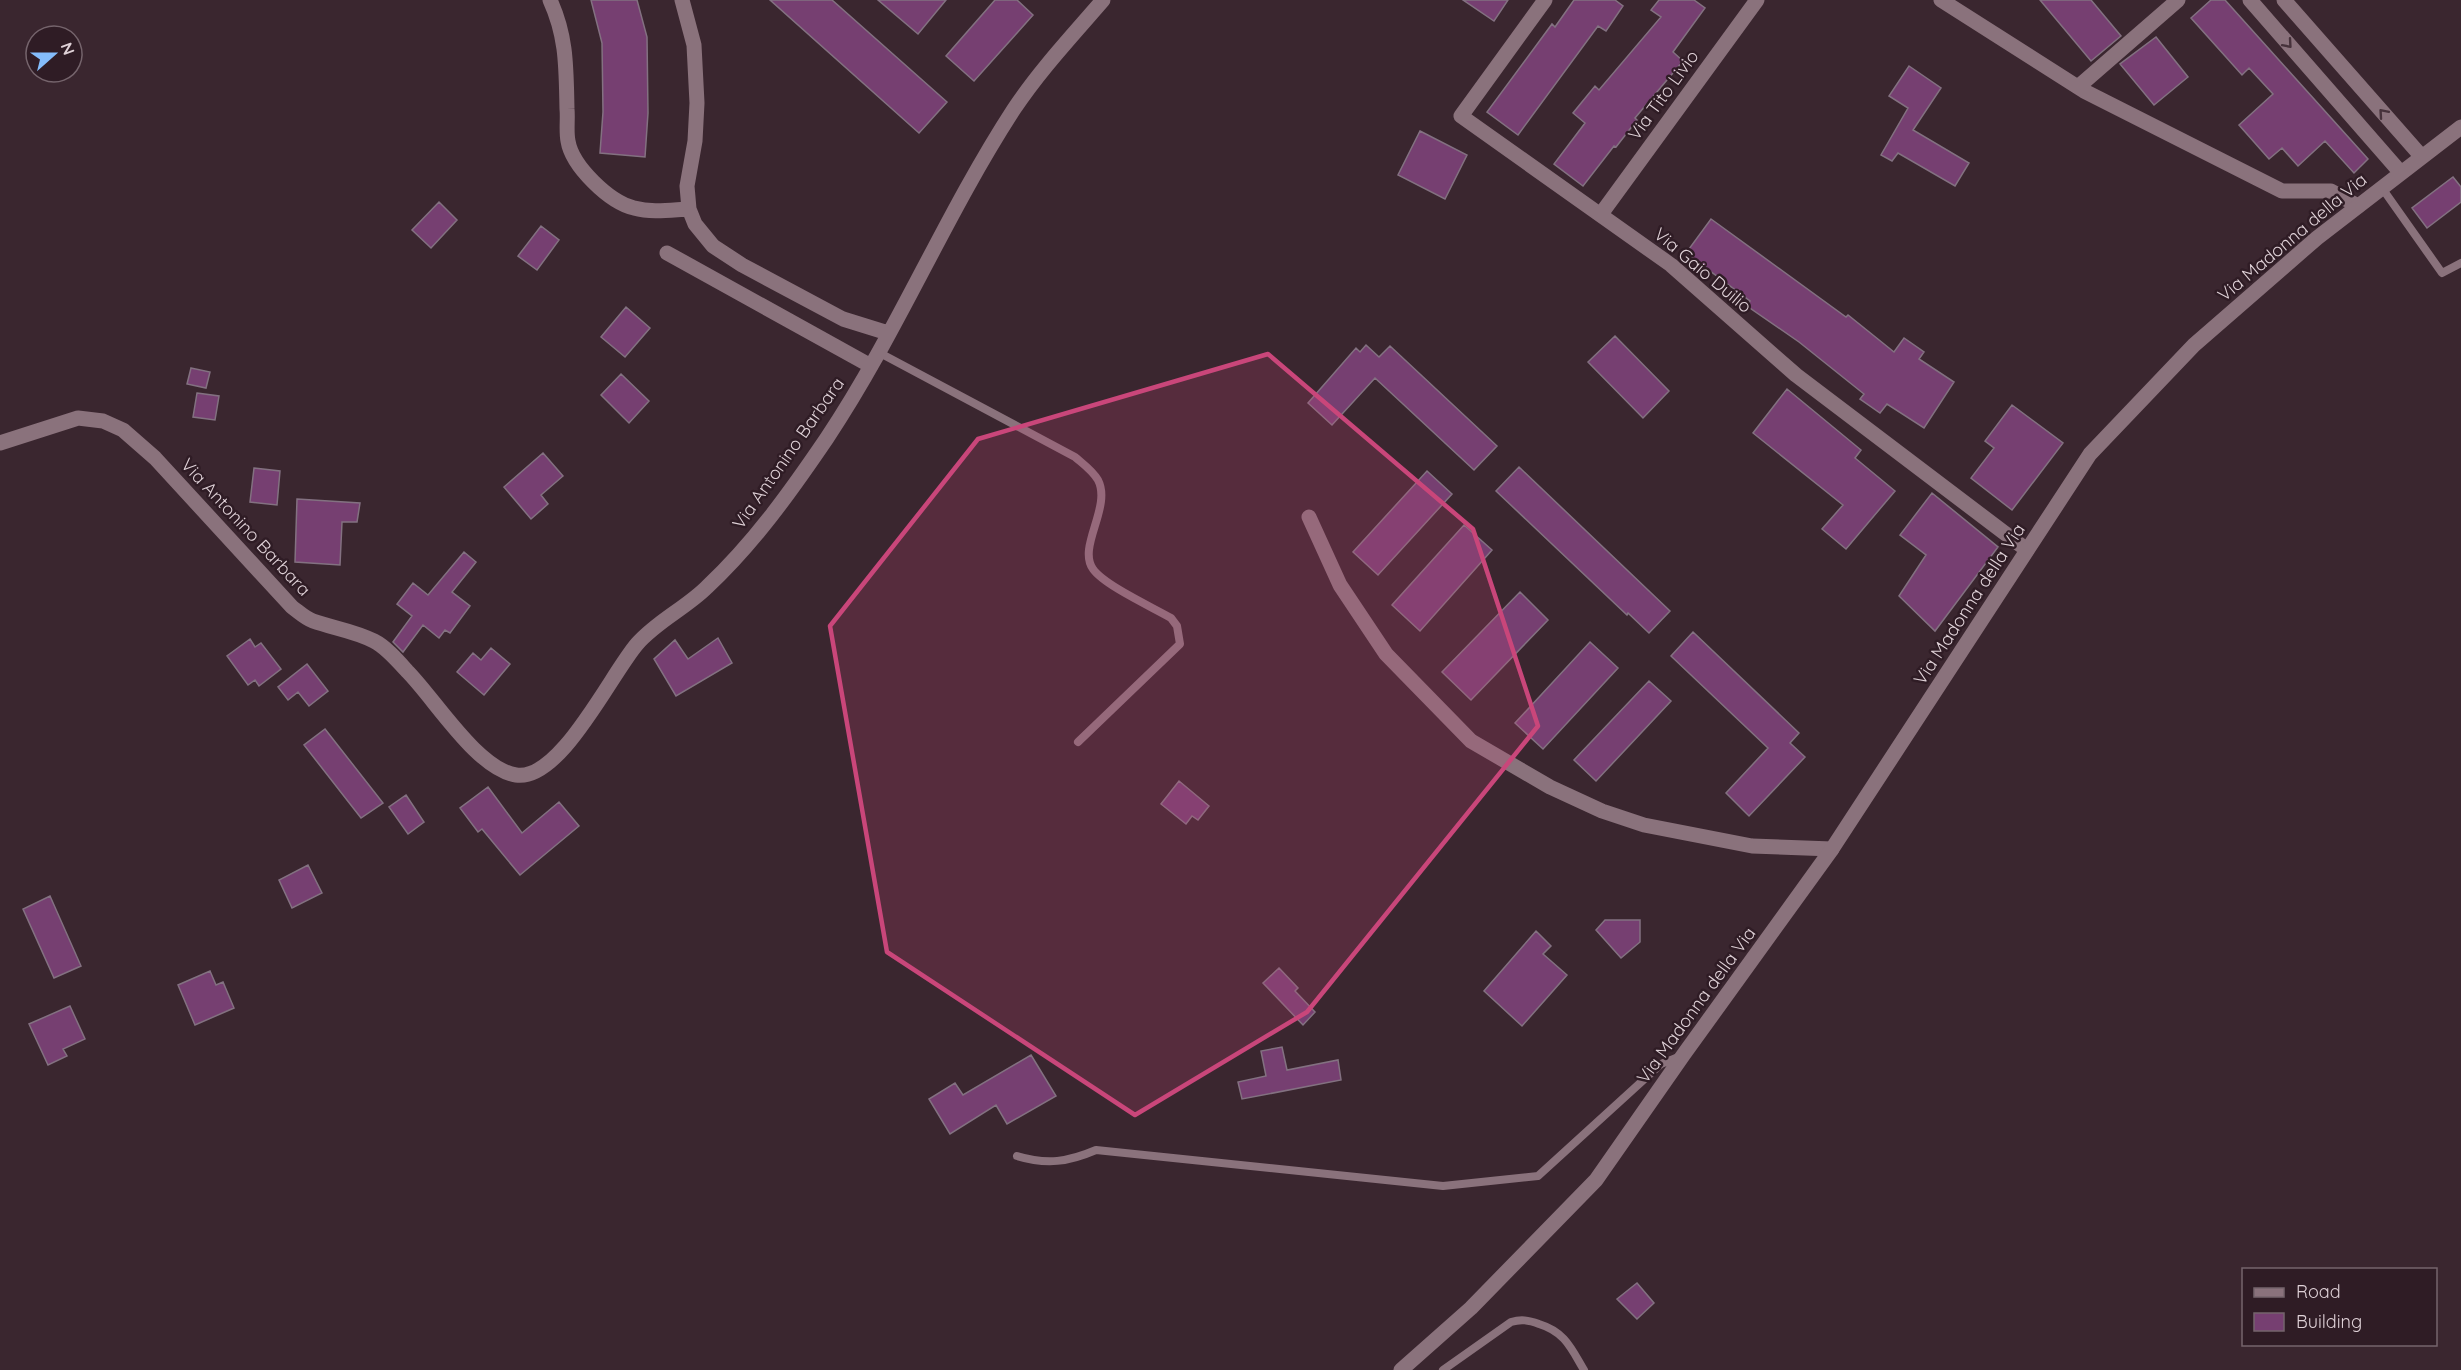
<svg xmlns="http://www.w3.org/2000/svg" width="2461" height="1370" viewBox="0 0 2461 1370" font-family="Quicksand,sans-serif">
<rect width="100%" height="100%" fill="#3a262f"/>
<!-- building -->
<path fill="#763f71" stroke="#837181" stroke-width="1.5" d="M 591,0 L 637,0 L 647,37 L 648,113 L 645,157 L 600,153 L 603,112 L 602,43 Z
M 770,0 L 832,0 L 947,102 L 919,133 Z
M 878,0 L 946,0 L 918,34 Z
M 995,0 L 1017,0 L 1033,15 L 974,81 L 946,56 Z
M 1463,0 L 1508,0 L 1494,21 Z
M 1574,0 L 1615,0 L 1623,6 L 1606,31 L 1598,26 L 1518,135 L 1487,112 L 1552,24 L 1555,27 Z
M 1659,0 L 1694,0 L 1705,8 L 1673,52 L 1683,61 L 1635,118 L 1637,120 L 1616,147 L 1614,146 L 1583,186 L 1554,164 L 1585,123 L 1573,113 L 1595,86 L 1599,90 L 1661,17 L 1651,10 Z
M 2040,0 L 2091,0 L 2121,36 L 2091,61 Z
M 2211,0 L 2225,0 L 2368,159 L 2354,173 L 2325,141 L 2298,166 L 2282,148 L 2269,159 L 2239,125 L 2273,94 L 2249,68 L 2242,75 L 2191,18 Z
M 2156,37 L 2188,77 L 2154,105 L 2120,64 Z
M 1909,66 L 1941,88 L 1913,130 L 1969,163 L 1955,186 L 1898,153 L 1892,161 L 1881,155 L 1908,108 L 1889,96 Z
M 1420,131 L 1467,155 L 1445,199 L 1398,175 Z
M 2453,177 L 2461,187 L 2461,202 L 2427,228 L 2412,208 Z
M 439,202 L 457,220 L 431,248 L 412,230 Z
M 1711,219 L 1846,317 L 1848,315 L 1894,352 L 1904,338 L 1924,352 L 1919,359 L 1954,382 L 1924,428 L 1887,404 L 1880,413 L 1860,399 L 1864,394 L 1799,342 L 1747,306 L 1750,301 L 1686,253 Z
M 541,226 L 559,240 L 537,270 L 518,256 Z
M 626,307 L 650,328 L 625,357 L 601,337 Z
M 1615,336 L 1669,391 L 1643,418 L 1588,362 Z
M 1366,345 L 1379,357 L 1390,346 L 1497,446 L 1474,470 L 1375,378 L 1332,425 L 1308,403 L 1356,348 L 1360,352 Z
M 191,368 L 210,372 L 206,388 L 187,384 Z
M 621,374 L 649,401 L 629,423 L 601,395 Z
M 1787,389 L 1861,450 L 1855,458 L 1895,491 L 1846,549 L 1822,529 L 1843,505 L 1753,433 Z
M 197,393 L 219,396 L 215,420 L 193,417 Z
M 2012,405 L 2063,443 L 2012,510 L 1971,478 L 1994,448 L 1985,441 Z
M 543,453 L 563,476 L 541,495 L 548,504 L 531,519 L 504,487 Z
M 1519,467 L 1670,611 L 1649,633 L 1628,613 L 1627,615 L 1496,491 Z
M 254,468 L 280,471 L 277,505 L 250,502 Z
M 1427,471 L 1452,494 L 1378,575 L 1353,552 Z
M 1932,493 L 1998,547 L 1935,631 L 1899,596 L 1926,555 L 1900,535 Z
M 297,499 L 360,503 L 357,522 L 342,522 L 340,565 L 295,562 Z
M 1464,525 L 1492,550 L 1420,631 L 1392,605 Z
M 464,552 L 476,562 L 452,592 L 470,606 L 450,633 L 445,630 L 439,638 L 423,625 L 403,652 L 393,642 L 412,616 L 397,604 L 413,583 L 428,595 Z
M 1520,592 L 1548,620 L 1471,700 L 1442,672 Z
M 1693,632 L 1799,733 L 1790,743 L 1805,757 L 1749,816 L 1726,793 L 1768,748 L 1671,656 Z
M 718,638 L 732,663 L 676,696 L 654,659 L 675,640 L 688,659 Z
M 250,639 L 255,647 L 261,643 L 281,669 L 259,686 L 255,680 L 248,685 L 227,656 Z
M 1590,642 L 1618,668 L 1543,749 L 1515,723 Z
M 491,648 L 510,664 L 484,695 L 457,672 L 473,653 L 481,660 Z
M 307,664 L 328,691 L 309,706 L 298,692 L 288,700 L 278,687 Z
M 1649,681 L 1671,701 L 1596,781 L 1574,760 Z
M 325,729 L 383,803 L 361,818 L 304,745 Z
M 1179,781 L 1209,806 L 1198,820 L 1192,816 L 1186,824 L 1161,804 Z
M 488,787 L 522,833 L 559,802 L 579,826 L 520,875 L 482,829 L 478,832 L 460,808 Z
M 406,795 L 424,822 L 408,834 L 389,807 Z
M 308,865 L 322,893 L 292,908 L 279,880 Z
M 50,896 L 81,966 L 54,978 L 23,909 Z
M 1605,920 L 1640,920 L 1640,942 L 1621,958 L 1596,930 Z
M 1536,931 L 1551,946 L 1543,954 L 1567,975 L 1522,1026 L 1484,991 Z
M 1279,968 L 1298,988 L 1295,991 L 1315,1012 L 1303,1025 L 1263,983 Z
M 210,971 L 216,985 L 223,982 L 234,1008 L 195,1025 L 178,985 Z
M 70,1006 L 85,1039 L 63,1049 L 67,1056 L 48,1065 L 29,1024 Z
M 1282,1047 L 1287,1070 L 1338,1060 L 1341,1080 L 1242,1099 L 1238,1082 L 1266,1076 L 1261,1051 Z
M 1031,1055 L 1056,1096 L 1007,1124 L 996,1105 L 950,1134 L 929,1099 L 955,1083 L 963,1095 Z
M 1637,1283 L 1654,1303 L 1637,1319 L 1617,1299 Z"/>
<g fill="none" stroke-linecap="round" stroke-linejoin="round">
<!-- lane -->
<path stroke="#8a727c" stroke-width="8" d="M 2382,188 L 2442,273 L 2461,263
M 878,352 L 1075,457 C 1083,464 1092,470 1098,480 C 1112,507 1077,547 1093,569 C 1104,585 1152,607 1171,618 L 1177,626 L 1180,644 L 1078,742
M 1017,1156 C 1047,1165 1068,1162 1096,1150 L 1443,1186 L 1538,1176 L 1661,1064 L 1681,1056
M 1443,1370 L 1511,1322 C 1521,1319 1528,1320 1539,1324 C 1565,1332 1571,1348 1584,1370"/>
<!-- street -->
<path stroke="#8a727c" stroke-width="15" d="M 550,0 C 567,37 566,68 567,109 C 568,119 566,131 568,141 C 572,166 609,202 634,208 C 652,213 670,210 689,209
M 682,0 L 694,45 L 697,103 L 695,141 L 687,186 L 689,209 L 695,224 L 713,246 L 742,265 L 843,319 L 888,333
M 1545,0 L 1461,116 L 1671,265 L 1796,375 L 2027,550
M 1941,0 L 2084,91 L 2282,191 L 2331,191 L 2358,206
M 2078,87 L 2178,0
M 1601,214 L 1757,0
M 667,253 L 871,366
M 0,443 L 78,418 L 103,421 L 123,430 L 155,458 L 292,607 C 299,612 305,618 313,621 C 333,628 355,631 374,641 C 386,647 398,661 407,671 C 435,699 477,769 516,775 C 560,782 611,674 637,644 C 657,621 686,608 707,587 C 754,543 791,491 827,438 C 897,333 945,215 1014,109 C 1040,70 1072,36 1103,0
M 1309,517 L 1340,585 L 1386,654 L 1471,741 L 1550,787 L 1602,811 L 1644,825 L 1752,846 L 1832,849"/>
<!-- secondary -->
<path stroke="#8a727c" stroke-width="15" d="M 2250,0 L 2401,173
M 2284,0 L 2422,157
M 1401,1370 L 1471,1308 L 1596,1180 L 1684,1054 L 1832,849 L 2090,454 L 2194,345 L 2317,238 L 2461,127"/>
</g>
<!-- one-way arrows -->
<defs><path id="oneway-chevron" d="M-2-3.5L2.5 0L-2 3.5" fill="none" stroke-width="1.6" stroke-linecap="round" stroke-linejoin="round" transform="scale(1.5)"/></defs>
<g stroke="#46323b">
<use href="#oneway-chevron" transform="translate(2288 44) rotate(49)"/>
<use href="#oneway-chevron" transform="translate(2383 113) rotate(-131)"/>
</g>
<!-- marked area -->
<path fill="#c9467a" fill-opacity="0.2" stroke="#c9467a" stroke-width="4.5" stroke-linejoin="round" d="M 1268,354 L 1473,529 L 1538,726 L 1307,1012 L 1135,1115 L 887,952 L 830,626 L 978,439 Z"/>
<g text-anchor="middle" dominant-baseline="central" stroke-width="5" stroke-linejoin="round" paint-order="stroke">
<!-- street labels -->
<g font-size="18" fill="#dfd1d7" stroke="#2f1c25">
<text transform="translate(1663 95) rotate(-54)">Via Tito Livio</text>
<text transform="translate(2292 237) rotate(-40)">Via Madonna della Via</text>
<text transform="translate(1703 270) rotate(40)">Via Gaio Duilio</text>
<text transform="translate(788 453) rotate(-55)">Via Antonino Barbara</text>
<text transform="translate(246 527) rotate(47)">Via Antonino Barbara</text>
<text transform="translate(1969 604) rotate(-57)">Via Madonna della Via</text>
<text transform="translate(1696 1005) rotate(-54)">Via Madonna della Via</text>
</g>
</g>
<!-- legend -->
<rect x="2242" y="1268" width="195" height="78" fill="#2f1c25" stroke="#75646c" stroke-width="1.5"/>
<rect x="2254" y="1288" width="30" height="9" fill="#8a727c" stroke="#75646c" stroke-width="1.5"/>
<text x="2296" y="1298" font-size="18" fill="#dfd1d7">Road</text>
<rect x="2254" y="1313" width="30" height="18" fill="#763f71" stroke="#75646c" stroke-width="1.5"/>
<text x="2296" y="1328" font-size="18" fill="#dfd1d7">Building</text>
<!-- north arrow -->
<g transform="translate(54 54) rotate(69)"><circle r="28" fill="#2f1c25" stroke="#75646c" stroke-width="1.5"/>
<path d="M0-4.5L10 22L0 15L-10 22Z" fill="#84bcfb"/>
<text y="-9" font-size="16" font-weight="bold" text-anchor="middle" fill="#dfd1d7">N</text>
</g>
</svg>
